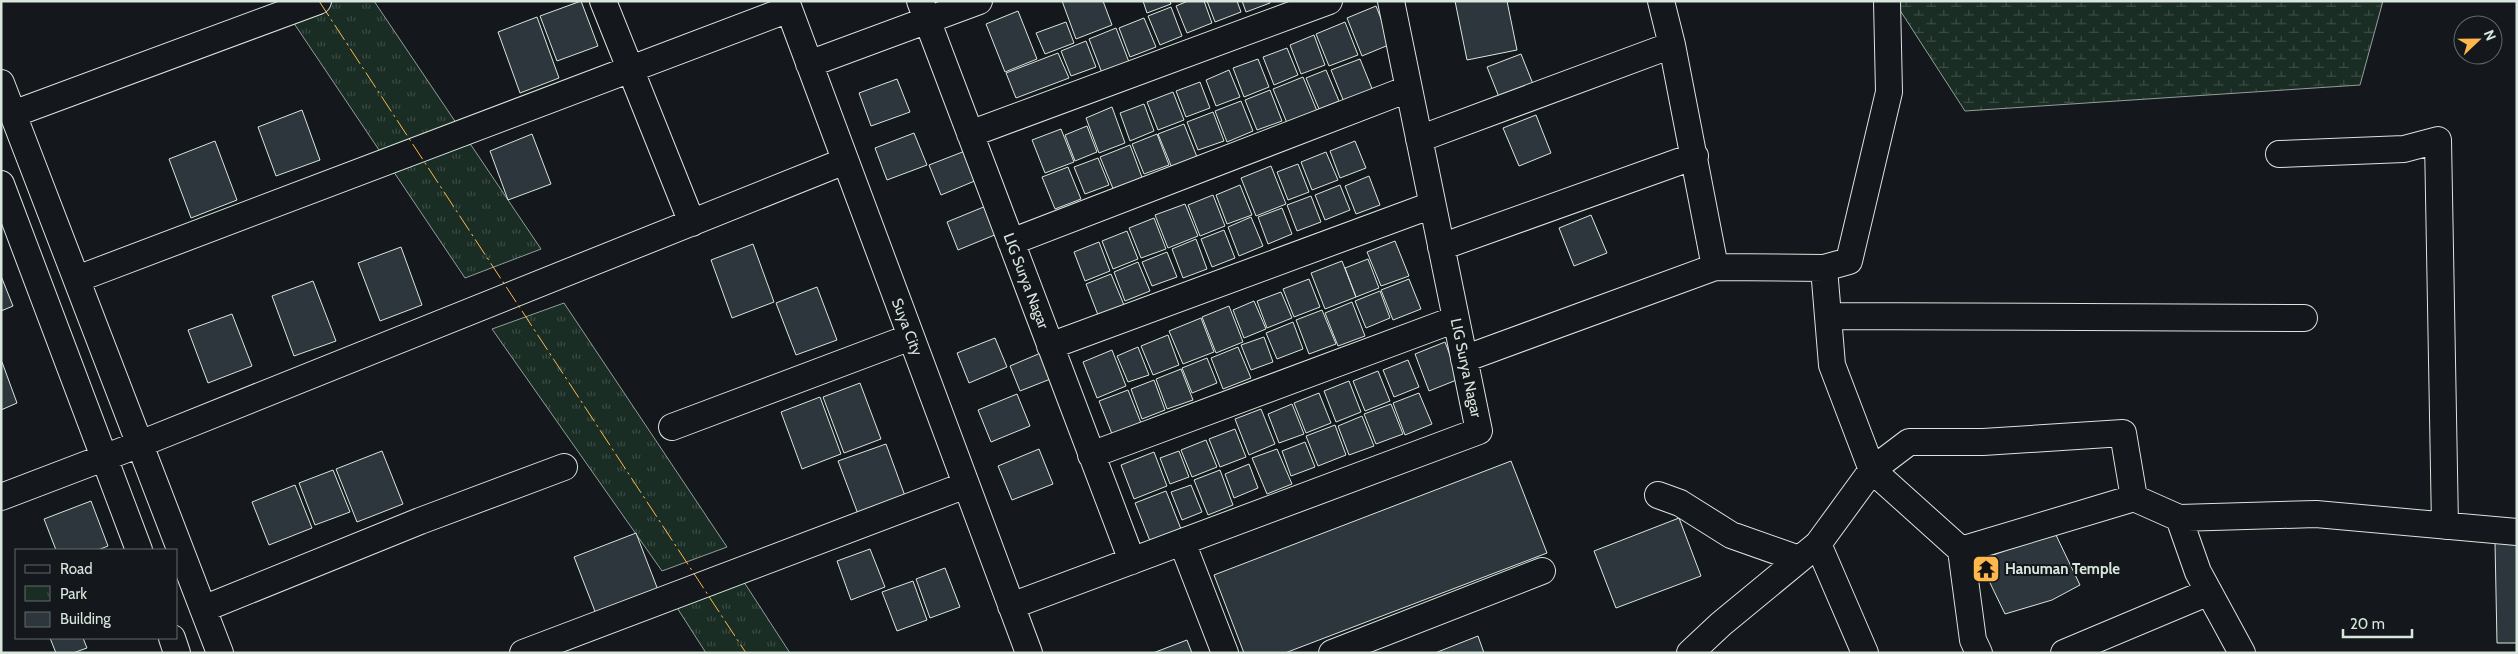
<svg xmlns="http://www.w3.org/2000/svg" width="2518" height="654" viewBox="0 0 2518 654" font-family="Cabin,sans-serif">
<defs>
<pattern id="wetland-marsh" width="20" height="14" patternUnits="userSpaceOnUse" patternTransform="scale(1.25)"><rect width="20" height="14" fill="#1a2d24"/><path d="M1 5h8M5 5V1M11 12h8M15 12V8" fill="none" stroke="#3b4b43"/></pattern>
<pattern id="park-tufts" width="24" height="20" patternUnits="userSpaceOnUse" patternTransform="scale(1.25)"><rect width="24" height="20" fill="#1a2d24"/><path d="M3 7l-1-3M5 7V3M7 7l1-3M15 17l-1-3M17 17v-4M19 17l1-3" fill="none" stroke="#3b4b43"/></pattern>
</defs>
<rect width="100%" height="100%" fill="#14181c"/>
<!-- wetland -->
<path fill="url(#wetland-marsh)" stroke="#939e99" d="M 1894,1 L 2383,1 L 2360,85 L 1965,111 Z"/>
<!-- park -->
<path fill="url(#park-tufts)" stroke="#939e99" d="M 279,1 L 374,1 L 541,249 L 465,278 Z
M 564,303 L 727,547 L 662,571 L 492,329 Z
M 742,579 L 790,653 L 706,653 L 674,603 Z"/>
<!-- building -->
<path fill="#2c363c" stroke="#d8e6dc" d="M 581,1 L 598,46 L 557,61 L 540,16 Z
M 1062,1 L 1103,1 L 1112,25 L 1076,39 Z
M 1143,1 L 1170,1 L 1171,4 L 1147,13 Z
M 1188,1 L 1204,1 L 1212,23 L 1187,33 L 1176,6 Z
M 1207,1 L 1237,1 L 1241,12 L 1215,22 Z
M 1242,1 L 1270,1 L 1270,3 L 1246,12 Z
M 1455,1 L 1507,1 L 1517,50 L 1467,60 Z
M 1376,6 L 1391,44 L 1362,56 L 1347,18 Z
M 1171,7 L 1182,36 L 1160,45 L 1148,16 Z
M 1018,11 L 1037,59 L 1005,72 L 986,24 Z
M 537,17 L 559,78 L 520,93 L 498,32 Z
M 1144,18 L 1156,47 L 1130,57 L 1119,28 Z
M 1066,22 L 1074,43 L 1045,54 L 1036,33 Z
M 1345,22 L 1358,55 L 1329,66 L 1316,34 Z
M 1116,28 L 1129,62 L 1102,73 L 1089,39 Z
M 1314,35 L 1325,65 L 1301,74 L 1290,45 Z
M 1086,41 L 1096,67 L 1071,76 L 1061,51 Z
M 1287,48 L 1298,75 L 1274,85 L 1263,57 Z
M 1058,53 L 1069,78 L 1016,98 L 1006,73 Z
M 1521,54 L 1533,84 L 1499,97 L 1487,67 Z
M 1258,59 L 1269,87 L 1244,97 L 1233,68 Z
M 1360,59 L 1373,91 L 1344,102 L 1331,70 Z
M 1229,70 L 1240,97 L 1216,106 L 1206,80 Z
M 1326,70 L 1339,101 L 1319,109 L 1306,78 Z
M 1303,77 L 1317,111 L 1287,123 L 1273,89 Z
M 897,79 L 910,112 L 871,126 L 859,93 Z
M 1200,82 L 1210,108 L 1186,117 L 1176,91 Z
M 1270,90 L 1282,121 L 1257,130 L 1245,100 Z
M 1173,92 L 1184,120 L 1158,130 L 1147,102 Z
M 1241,101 L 1253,131 L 1227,142 L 1215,111 Z
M 1144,104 L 1154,131 L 1130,141 L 1120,113 Z
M 1112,107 L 1125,143 L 1099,153 L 1086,118 Z
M 302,110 L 320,160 L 276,176 L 258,127 Z
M 1213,112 L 1224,141 L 1198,150 L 1187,122 Z
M 1536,115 L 1551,153 L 1519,166 L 1503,128 Z
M 1184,124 L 1197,157 L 1172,168 L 1158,134 Z
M 1087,126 L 1097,152 L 1075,161 L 1065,135 Z
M 1061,129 L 1074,162 L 1045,173 L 1032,140 Z
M 914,133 L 927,165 L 887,180 L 875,148 Z
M 532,134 L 551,184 L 508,200 L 490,151 Z
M 1157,134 L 1169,165 L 1144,174 L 1132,144 Z
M 215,141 L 237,200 L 191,218 L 169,159 Z
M 1355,141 L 1366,168 L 1340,178 L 1330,151 Z
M 1130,145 L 1143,180 L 1114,191 L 1100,157 Z
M 965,151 L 977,180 L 941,195 L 929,165 Z
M 1326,152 L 1338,180 L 1312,190 L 1301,162 Z
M 1098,158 L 1109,185 L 1085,194 L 1074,167 Z
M 1298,164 L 1309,192 L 1288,200 L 1277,172 Z
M 1271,166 L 1286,204 L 1256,216 L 1241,178 Z
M 1068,167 L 1081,199 L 1055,209 L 1042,177 Z
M 1369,176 L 1380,205 L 1356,214 L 1345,186 Z
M 1240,185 L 1252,215 L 1227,224 L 1216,195 Z
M 1340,185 L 1350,210 L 1325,220 L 1315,195 Z
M 1213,195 L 1225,226 L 1200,236 L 1188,205 Z
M 1311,196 L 1321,222 L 1297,231 L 1287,205 Z
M 1185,204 L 1198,236 L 1168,248 L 1155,215 Z
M 986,206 L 997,234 L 958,250 L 947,222 Z
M 1282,208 L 1292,234 L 1268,244 L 1258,217 Z
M 1591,215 L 1607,253 L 1574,266 L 1559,228 Z
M 1251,217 L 1263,246 L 1239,256 L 1228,227 Z
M 1154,218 L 1166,249 L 1141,258 L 1129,228 Z
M 1224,230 L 1235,258 L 1212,267 L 1201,239 Z
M 1127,231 L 1138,259 L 1113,269 L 1102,241 Z
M 1196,239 L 1207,269 L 1183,278 L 1172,249 Z
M 1395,241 L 1409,276 L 1381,286 L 1367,252 Z
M 1099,242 L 1110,271 L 1085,281 L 1074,252 Z
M 753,244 L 774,302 L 732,318 L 711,260 Z
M 401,247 L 422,305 L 380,321 L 358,263 Z
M 1167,252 L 1177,277 L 1152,286 L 1142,262 Z
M 1368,259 L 1379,288 L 1356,297 L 1345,268 Z
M 1342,261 L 1356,297 L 1325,309 L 1311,273 Z
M 1138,262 L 1150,291 L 1125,301 L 1114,272 Z
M 1111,274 L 1124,305 L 1098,315 L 1086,284 Z
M 1,276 L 13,306 L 1,311 Z
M 1309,279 L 1320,307 L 1294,317 L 1283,289 Z
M 1409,279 L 1421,309 L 1393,320 L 1381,290 Z
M 313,281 L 336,341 L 294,356 L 272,296 Z
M 817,287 L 837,340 L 796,355 L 776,303 Z
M 1380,291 L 1390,318 L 1366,328 L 1355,301 Z
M 1281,292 L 1292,318 L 1267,328 L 1257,301 Z
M 1254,301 L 1266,329 L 1244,338 L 1233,310 Z
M 1352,302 L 1365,336 L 1338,346 L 1325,313 Z
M 1229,306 L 1243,342 L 1216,353 L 1202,317 Z
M 1322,310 L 1336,344 L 1309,354 L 1296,320 Z
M 232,314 L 252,366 L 208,383 L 188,330 Z
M 1201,318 L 1214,352 L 1183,364 L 1169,331 Z
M 1293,322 L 1303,349 L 1277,359 L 1266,333 Z
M 1168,335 L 1179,365 L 1153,375 L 1141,346 Z
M 1264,337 L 1273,362 L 1251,370 L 1241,345 Z
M 995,338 L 1007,367 L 969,383 L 957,353 Z
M 1445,342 L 1459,379 L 1429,391 L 1415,354 Z
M 1138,347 L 1149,375 L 1128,382 L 1117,356 Z
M 1238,347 L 1251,378 L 1223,389 L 1211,358 Z
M 1112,350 L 1126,386 L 1097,398 L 1083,362 Z
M 1043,352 L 1053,378 L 1020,391 L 1010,366 Z
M 1207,358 L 1217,383 L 1192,393 L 1182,368 Z
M 1408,360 L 1419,387 L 1394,397 L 1383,370 Z
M 2,362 L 17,403 L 1,410 L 1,363 Z
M 1181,369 L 1193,400 L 1167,409 L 1156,379 Z
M 1378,371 L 1390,401 L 1365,411 L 1353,381 Z
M 1154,380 L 1165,410 L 1142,419 L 1131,389 Z
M 1349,381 L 1361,412 L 1336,422 L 1324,391 Z
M 860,383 L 881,439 L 844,453 L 823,397 Z
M 1128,390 L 1143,428 L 1114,439 L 1099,401 Z
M 1319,393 L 1331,423 L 1306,433 L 1294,403 Z
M 1419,393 L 1432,424 L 1405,435 L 1393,403 Z
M 1017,394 L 1030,426 L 991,442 L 978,410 Z
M 820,397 L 841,454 L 802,469 L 781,412 Z
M 1292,404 L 1304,434 L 1279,443 L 1268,414 Z
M 1391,404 L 1403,434 L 1376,444 L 1364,414 Z
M 1261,409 L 1275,444 L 1249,455 L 1235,419 Z
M 1362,416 L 1374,446 L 1349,455 L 1338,426 Z
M 1335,425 L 1346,455 L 1318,466 L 1306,436 Z
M 1235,429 L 1246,457 L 1220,467 L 1209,439 Z
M 1206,440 L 1217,467 L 1192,477 L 1181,450 Z
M 1305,442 L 1315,467 L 1291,476 L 1282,451 Z
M 886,444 L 905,496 L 858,514 L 838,461 Z
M 1039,449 L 1053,484 L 1012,500 L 998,466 Z
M 1277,449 L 1292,484 L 1267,494 L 1252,458 Z
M 382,451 L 403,504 L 357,522 L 336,469 Z
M 1179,451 L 1189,477 L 1170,484 L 1160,458 Z
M 1154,452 L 1167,486 L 1134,499 L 1121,465 Z
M 1511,461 L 1547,553 L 1285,653 L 1244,653 L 1214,575 Z
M 1249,464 L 1258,488 L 1234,498 L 1225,474 Z
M 333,470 L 350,512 L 315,525 L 299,483 Z
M 1220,470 L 1233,505 L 1208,515 L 1194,480 Z
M 295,485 L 312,528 L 269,545 L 252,502 Z
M 1191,485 L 1202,512 L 1182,520 L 1171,492 Z
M 1166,491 L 1181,529 L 1150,541 L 1135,503 Z
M 91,501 L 108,546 L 98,550 L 56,550 L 44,519 Z
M 1679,518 L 1701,576 L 1616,608 L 1594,551 Z
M 636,533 L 658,590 L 596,614 L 574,557 Z
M 2055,533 L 2080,585 L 2052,600 L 2005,614 L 1979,560 Z
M 2495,542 L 2517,542 L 2517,643 L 2497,643 Z
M 870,549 L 885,587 L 851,600 L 837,561 Z
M 945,568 L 960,607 L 930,618 L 916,579 Z
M 913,581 L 927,620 L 897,631 L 882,592 Z
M 1478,636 L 1484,653 L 1435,653 Z
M 50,638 L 83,638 L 87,648 L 73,653 L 56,653 Z
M 1187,640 L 1192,653 L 1153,653 Z"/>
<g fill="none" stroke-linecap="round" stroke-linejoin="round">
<!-- minor casing -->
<g stroke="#d8e6dc" stroke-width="28">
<path id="minor" d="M 603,1 L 692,223
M 786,1 L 1029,653
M 920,1 L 1132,561
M 1661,1 L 1672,45 L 1715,267
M 809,64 L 979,1
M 1,83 L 220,653
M 13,114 L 318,1
M 970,134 L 1329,1
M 1419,139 L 1672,45
M 2279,154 L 2404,149 L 2438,140 L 2445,526
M 1,184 L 139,550
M 1011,242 L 1408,89
M 1441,247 L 1695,156
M 1824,268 L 1849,261 L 1889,92 L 1887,1
M 77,279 L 789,9
M 1828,316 L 2304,318
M 1050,346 L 1432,205
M 1464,359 L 1715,267 L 1824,268 L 1832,365 L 1872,470 L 1961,550 L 2134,498 L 2179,518 L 2316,514 L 2517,532
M 672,427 L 911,337
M 1091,455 L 1456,319
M 1658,495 L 1680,503 L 1731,535 L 1799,559
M 1,497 L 140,444 L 845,161
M 2179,518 L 2198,572 L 2242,653
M 1182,542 L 1225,653
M 1818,544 L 1865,653
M 1961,550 L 1973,640 L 1979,653
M 1011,606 L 1479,431 L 1391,1
M 203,609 L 420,521 L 564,467
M 172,638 L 177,653
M 523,653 L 966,485
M 1332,653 L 1542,571
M 1690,653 L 1721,624 L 1818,544 L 1872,470 L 1909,442 L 1983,442 L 2123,433 L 2134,498
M 2064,653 L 2209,592"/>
</g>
<!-- minor -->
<use href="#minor" stroke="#14181c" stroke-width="26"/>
<!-- power -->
<path stroke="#ffb74d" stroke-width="1" stroke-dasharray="18 4 2.5 4" stroke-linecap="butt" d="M 319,1 L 746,653"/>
</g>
<!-- icons -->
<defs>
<g id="temple-square" transform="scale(1.4375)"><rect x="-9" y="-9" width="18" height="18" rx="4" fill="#ffb74d" stroke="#14181c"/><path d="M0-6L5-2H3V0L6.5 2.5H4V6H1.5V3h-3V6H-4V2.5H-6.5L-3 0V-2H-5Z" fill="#111"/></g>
</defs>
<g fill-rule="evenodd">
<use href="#temple-square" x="1986" y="569"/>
</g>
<g text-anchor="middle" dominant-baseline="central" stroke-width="4" stroke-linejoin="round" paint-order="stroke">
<!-- street labels -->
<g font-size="15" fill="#d8e6dc" stroke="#14181c">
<text transform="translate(1026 281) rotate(69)">LIG Surya Nagar</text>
<text transform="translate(907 327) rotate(69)">Suya City</text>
<text transform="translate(1466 368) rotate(78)">LIG Surya Nagar</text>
</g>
<!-- poi labels -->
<g font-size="15" font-weight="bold" fill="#d8e6dc" stroke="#14181c" text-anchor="start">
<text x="2005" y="569">Hanuman Temple</text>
</g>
</g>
<!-- border -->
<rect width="2518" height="654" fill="none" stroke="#d8e6dc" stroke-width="5"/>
<!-- legend -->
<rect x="15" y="549" width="162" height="90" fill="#14181c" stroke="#626a69"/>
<rect x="25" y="565" width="25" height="8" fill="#14181c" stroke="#626a69"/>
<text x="60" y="574" font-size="15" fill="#d8e6dc">Road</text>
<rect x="25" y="586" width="25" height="15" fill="url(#park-tufts)" stroke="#626a69"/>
<text x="60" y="599" font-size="15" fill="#d8e6dc">Park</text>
<rect x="25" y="612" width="25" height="15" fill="#2c363c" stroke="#626a69"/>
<text x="60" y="624" font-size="15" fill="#d8e6dc">Building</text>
<!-- north arrow -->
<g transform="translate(2478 40) rotate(68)"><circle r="24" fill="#14181c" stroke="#626a69"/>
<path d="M0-4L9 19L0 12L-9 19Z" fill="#ffb74d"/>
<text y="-8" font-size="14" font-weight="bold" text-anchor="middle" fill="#d8e6dc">N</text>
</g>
<!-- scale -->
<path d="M2343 629v8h69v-8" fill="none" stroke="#d8e6dc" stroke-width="2.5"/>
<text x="2350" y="629" font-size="15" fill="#d8e6dc" stroke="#14181c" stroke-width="4" paint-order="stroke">20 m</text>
</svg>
